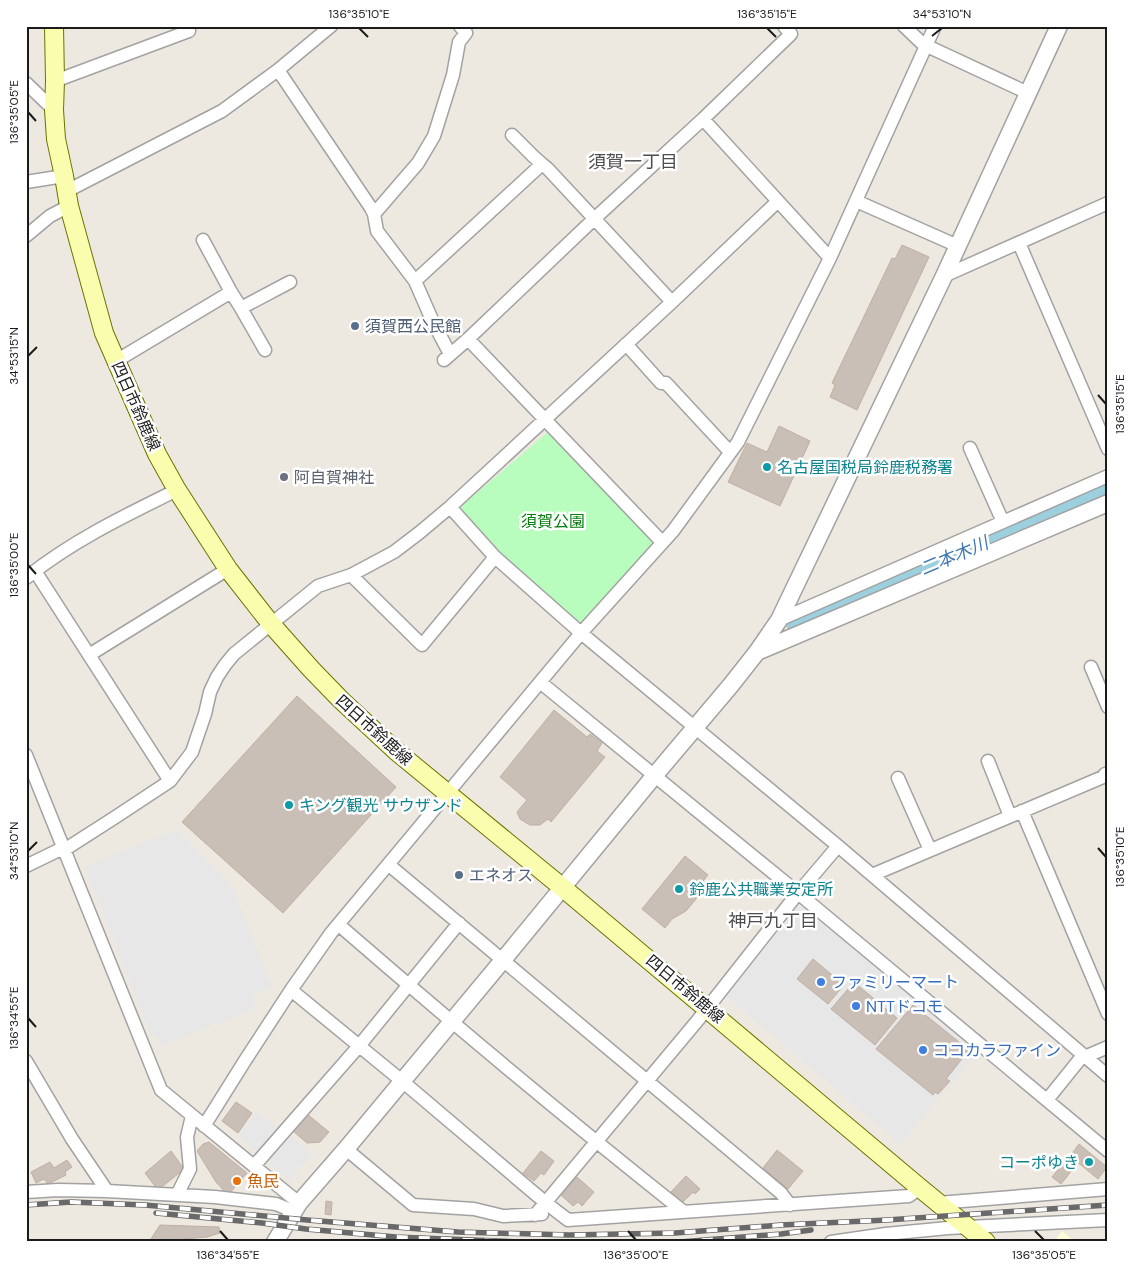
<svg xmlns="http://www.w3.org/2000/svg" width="1134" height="1268" viewBox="0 0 1134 1268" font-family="'DM Sans','Noto Sans JP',sans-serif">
<rect width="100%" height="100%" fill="#eee9e0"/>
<!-- education -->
<path fill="#ffffd7" d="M 1062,1231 L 1075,1242 L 1054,1242 Z"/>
<!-- park -->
<path fill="#b8fdbd" d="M 549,431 L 651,541 L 651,548 L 585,620 L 576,622 L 511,563 L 461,511 L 464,504 Z"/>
<!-- parking -->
<path fill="#e7e7e7" d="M 176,829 L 233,888 L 272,987 L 251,997 L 256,1008 L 162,1046 L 156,1034 L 151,1036 L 85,867 Z
M 798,907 L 805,907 L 979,1051 L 900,1144 L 725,995 Z
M 256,1112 L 277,1127 L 257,1151 L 238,1136 Z
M 288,1134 L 313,1154 L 290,1181 L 266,1161 Z"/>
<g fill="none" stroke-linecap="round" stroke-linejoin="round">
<!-- river -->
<path stroke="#9cd0df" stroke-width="29" d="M 800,621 L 1108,490"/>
</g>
<!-- building -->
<path fill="#cabfb6" stroke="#c0afa1" d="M 902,245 L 929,257 L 857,410 L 830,397 L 835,385 L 832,383 L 892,258 L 895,259 Z
M 779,426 L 810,441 L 780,506 L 728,482 L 747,443 L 767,452 Z
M 297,696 L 396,787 L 283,913 L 182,822 Z
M 554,710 L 587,737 L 590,734 L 602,743 L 597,751 L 605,757 L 551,822 L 548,819 L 540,825 L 530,825 L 520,819 L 517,812 L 527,800 L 500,777 Z
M 685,856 L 708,875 L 700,885 L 696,899 L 686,911 L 672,919 L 665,928 L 642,909 Z
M 813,959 L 844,985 L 828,1004 L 797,979 Z
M 854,982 L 897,1018 L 875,1045 L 831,1009 Z
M 913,1005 L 969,1050 L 946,1079 L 950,1081 L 938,1094 L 935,1092 L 933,1095 L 876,1049 Z
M 236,1102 L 252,1113 L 238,1133 L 222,1121 Z
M 307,1114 L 329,1132 L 320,1142 L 307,1143 L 293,1131 Z
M 209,1142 L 247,1173 L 228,1195 L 216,1182 L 197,1151 L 203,1144 Z
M 1079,1144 L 1107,1167 L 1098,1179 L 1070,1156 Z
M 777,1150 L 803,1171 L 788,1189 L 763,1168 Z
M 171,1151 L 184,1169 L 158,1190 L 145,1173 Z
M 541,1151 L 554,1161 L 544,1175 L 541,1173 L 534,1181 L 523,1173 Z
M 1068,1157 L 1077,1164 L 1061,1184 L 1052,1177 Z
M 67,1160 L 72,1167 L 65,1172 L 66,1175 L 48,1184 L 44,1179 L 36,1183 L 31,1172 L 50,1162 L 54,1168 Z
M 686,1176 L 700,1189 L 695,1194 L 693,1192 L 682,1203 L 670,1193 Z
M 577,1177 L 594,1192 L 582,1206 L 578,1202 L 573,1206 L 561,1195 Z
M 326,1201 L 332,1202 L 331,1215 L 325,1214 Z
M 160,1225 L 219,1227 L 220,1233 L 207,1237 L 149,1242 Z"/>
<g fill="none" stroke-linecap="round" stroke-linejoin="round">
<!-- minor casing -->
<g stroke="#a2a2a2" stroke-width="15">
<path id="minor" d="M 904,26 L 926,47
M 927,46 L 1028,93
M 278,70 L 371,208 L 374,214 L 377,231 L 415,281 L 433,322 L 450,354
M 55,81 L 189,31
M 26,83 L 54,110
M 703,119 L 830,258
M 512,135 L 533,156 L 542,164
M 26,182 L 64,176
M 67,191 L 222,111 L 278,70 L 331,26
M 856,201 L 958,246
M 374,214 L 418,163 L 434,136 L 453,75 L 459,42 L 466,33 L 460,26
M 26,236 L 50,216 L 69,206
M 203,240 L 231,292
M 1019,243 L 1108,449
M 944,276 L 1108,203
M 415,281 L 542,164 L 548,169 L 672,302
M 241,308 L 265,350
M 468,339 L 662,542
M 626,344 L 661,383 L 666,383 L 730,452
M 444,360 L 468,339 L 594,219 L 703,119 L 791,34 L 784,26
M 116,361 L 231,292 L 241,308 L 290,282
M 970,448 L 1003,522
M 450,507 L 495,557 L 581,633 L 838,846 L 1108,1076
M 35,571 L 89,655 L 228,569
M 351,575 L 422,645 L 495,557
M 26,578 C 72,541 124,516 177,490
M 779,620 L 1108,476
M 89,655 L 170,781
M 1091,667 L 1108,707
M 540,682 L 798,893 L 1108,1151
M 26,755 L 161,1090 L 299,1203
M 988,761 L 1010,816
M 898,778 L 930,850
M 1022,811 L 1108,1014
M 64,850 L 114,818 L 170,781 L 192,752 L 205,714 L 210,692 L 217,677 L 225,665 L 234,654 L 318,586 L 351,575 L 394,552 L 419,533 L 450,507 L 672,302 L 777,202
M 389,865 L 781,1193 L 790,1205
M 26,866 L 63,848
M 872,875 L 1103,777 L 1105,774 L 1108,773
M 339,925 C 452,1023 567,1119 684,1212
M 291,990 L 402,1081 L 546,1203 L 568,1220 L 909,1196 L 920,1188
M 26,1061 L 72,1139 L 107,1191
M 1047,1100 L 1080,1059 L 1108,1047
M 204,1126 L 246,1059 L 291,990 L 331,933 L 581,633 L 673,531 L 738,442 L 830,258 L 935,26
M 346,1149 L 413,1205 L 474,1209 L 503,1216 L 542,1214
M 254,1166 L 359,1046 L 459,923
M 26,1192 L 58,1190 L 107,1191 L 215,1197 L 276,1204 L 293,1211
M 177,1195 L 190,1169 L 187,1137 L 192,1116
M 938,1203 L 1108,1189
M 535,1215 L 698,1020 L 798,893 L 838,846
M 831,1242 L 886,1234 L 948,1228 L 1108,1220"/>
</g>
<!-- tertiary casing -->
<g stroke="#a2a2a2" stroke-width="19">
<path id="tertiary" d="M 757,652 L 1108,503
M 275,1242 L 299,1203 L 346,1149 L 503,960 L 655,775 L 731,685 L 757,652 L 779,620 L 944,276 L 1059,26"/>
</g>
<!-- secondary casing -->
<g stroke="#697400" stroke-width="20">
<path id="secondary" d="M 54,26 L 55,81 L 54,110 L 56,139 L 64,176 L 69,206 L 104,333 L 157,454 L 177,490 L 228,569 L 271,624 L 311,669 L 341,700 L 396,751 L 563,888 L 920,1188 L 986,1242"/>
</g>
<!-- minor -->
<use href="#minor" stroke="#fff" stroke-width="12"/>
<!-- tertiary -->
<use href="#tertiary" stroke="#fff" stroke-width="16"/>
<!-- secondary -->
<use href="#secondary" stroke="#fafdae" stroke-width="18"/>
<!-- rail casing -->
<g stroke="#696969" stroke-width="5.5">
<path id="rail" d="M 26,1205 L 71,1202 L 145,1205 L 307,1220 L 458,1232 L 569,1235 L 675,1233 L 781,1225 L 887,1220 L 1108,1205
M 156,1213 L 262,1223 L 306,1229 L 396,1237 L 520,1242
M 680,1242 L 781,1234 L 811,1230"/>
</g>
<!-- rail -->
<use href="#rail" stroke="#fff" stroke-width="4" stroke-dasharray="11" stroke-linecap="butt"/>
</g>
<!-- ticks -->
<path fill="none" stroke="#1b1b1b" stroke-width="2" d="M 359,28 L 368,37M 767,28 L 776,37M 932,36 L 942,28M 28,112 L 36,121M 28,356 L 37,347M 1098,395 L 1106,404M 28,565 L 36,574M 1098,848 L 1106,857M 28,851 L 37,842M 28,1018 L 36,1027M 220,1231 L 228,1240M 628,1231 L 636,1240M 1035,1231 L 1044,1240"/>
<!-- markers -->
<g fill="#5c6f8a" stroke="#fff" stroke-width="2">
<circle cx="355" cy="326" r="5"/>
<circle cx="459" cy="875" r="5"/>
</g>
<g fill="#0f9aa8" stroke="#fff" stroke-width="2">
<circle cx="767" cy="467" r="5"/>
<circle cx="289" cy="805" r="5"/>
<circle cx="679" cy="889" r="5"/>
<circle cx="1089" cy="1162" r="5"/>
</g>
<circle fill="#6b7280" stroke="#fff" stroke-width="2" cx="284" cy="477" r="5"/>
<g fill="#3f7fe0" stroke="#fff" stroke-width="2">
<circle cx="821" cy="982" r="5"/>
<circle cx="856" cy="1006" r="5"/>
<circle cx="923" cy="1050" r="5"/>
</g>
<circle fill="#e8710a" stroke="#fff" stroke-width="2" cx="237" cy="1181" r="5"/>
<g text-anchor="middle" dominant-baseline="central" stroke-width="5" stroke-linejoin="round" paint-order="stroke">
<!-- service labels -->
<g font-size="16" fill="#4e5e75" stroke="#fff" text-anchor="start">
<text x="365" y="326">須賀西公民館</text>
<text x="469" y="875">エネオス</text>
</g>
<!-- street labels -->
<g font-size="16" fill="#1b1b1b" stroke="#fff">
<text transform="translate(136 406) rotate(66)">四日市鈴鹿線</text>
<text transform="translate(374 730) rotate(42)">四日市鈴鹿線</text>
<text transform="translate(685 989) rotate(40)">四日市鈴鹿線</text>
</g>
<!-- culture labels -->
<g font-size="16" fill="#0d838f" stroke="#fff" text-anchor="start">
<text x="777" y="467">名古屋国税局鈴鹿税務署</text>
<text x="299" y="805">キング観光 サウザンド</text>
<text x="689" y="889">鈴鹿公共職業安定所</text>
<text x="1079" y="1162" text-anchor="end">コーポゆき</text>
</g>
<!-- worship labels -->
<g font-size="16" fill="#5b616d" stroke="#fff" text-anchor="start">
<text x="294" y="477">阿自賀神社</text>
</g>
<!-- park labels -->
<g font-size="16" fill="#047e0d" stroke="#fff">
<text x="553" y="521">須賀公園</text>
</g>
<!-- shop labels -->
<g font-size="16" fill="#366cbe" stroke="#fff" text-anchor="start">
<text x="831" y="982">ファミリーマート</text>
<text x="866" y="1006">NTTドコモ</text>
<text x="933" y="1050">ココカラファイン</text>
</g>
<!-- food labels -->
<g font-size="16" fill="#c56008" stroke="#fff" text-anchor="start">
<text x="247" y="1181">魚民</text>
</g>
<!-- neighbourhood labels -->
<g font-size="18" fill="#4e4e4e" stroke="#fff">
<text x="633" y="162">須賀一丁目</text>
<text x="773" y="921">神戸九丁目</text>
</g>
<!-- water labels -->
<g font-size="18" font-style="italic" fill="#427ab0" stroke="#fff">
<text transform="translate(954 556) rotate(-23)">二本木川</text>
</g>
</g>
<!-- border -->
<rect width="1134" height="1268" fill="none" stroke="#ffffff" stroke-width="55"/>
<rect x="28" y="28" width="1078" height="1212" fill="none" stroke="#1b1b1b" stroke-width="2"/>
<g font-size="12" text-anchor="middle" fill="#1b1b1b">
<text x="359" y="18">136°35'10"E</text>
<text x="767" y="18">136°35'15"E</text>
<text x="942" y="18">34°53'10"N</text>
<text transform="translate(14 112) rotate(-90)" y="4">136°35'05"E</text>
<text transform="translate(14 356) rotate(-90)" y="4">34°53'15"N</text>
<text transform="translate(1120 404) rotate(-90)" y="4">136°35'15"E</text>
<text transform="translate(14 565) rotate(-90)" y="4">136°35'00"E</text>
<text transform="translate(14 851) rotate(-90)" y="4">34°53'10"N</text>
<text transform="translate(1120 857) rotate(-90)" y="4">136°35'10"E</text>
<text transform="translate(14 1018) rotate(-90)" y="4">136°34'55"E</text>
<text x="228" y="1259">136°34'55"E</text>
<text x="636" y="1259">136°35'00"E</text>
<text x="1044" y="1259">136°35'05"E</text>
</g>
</svg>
